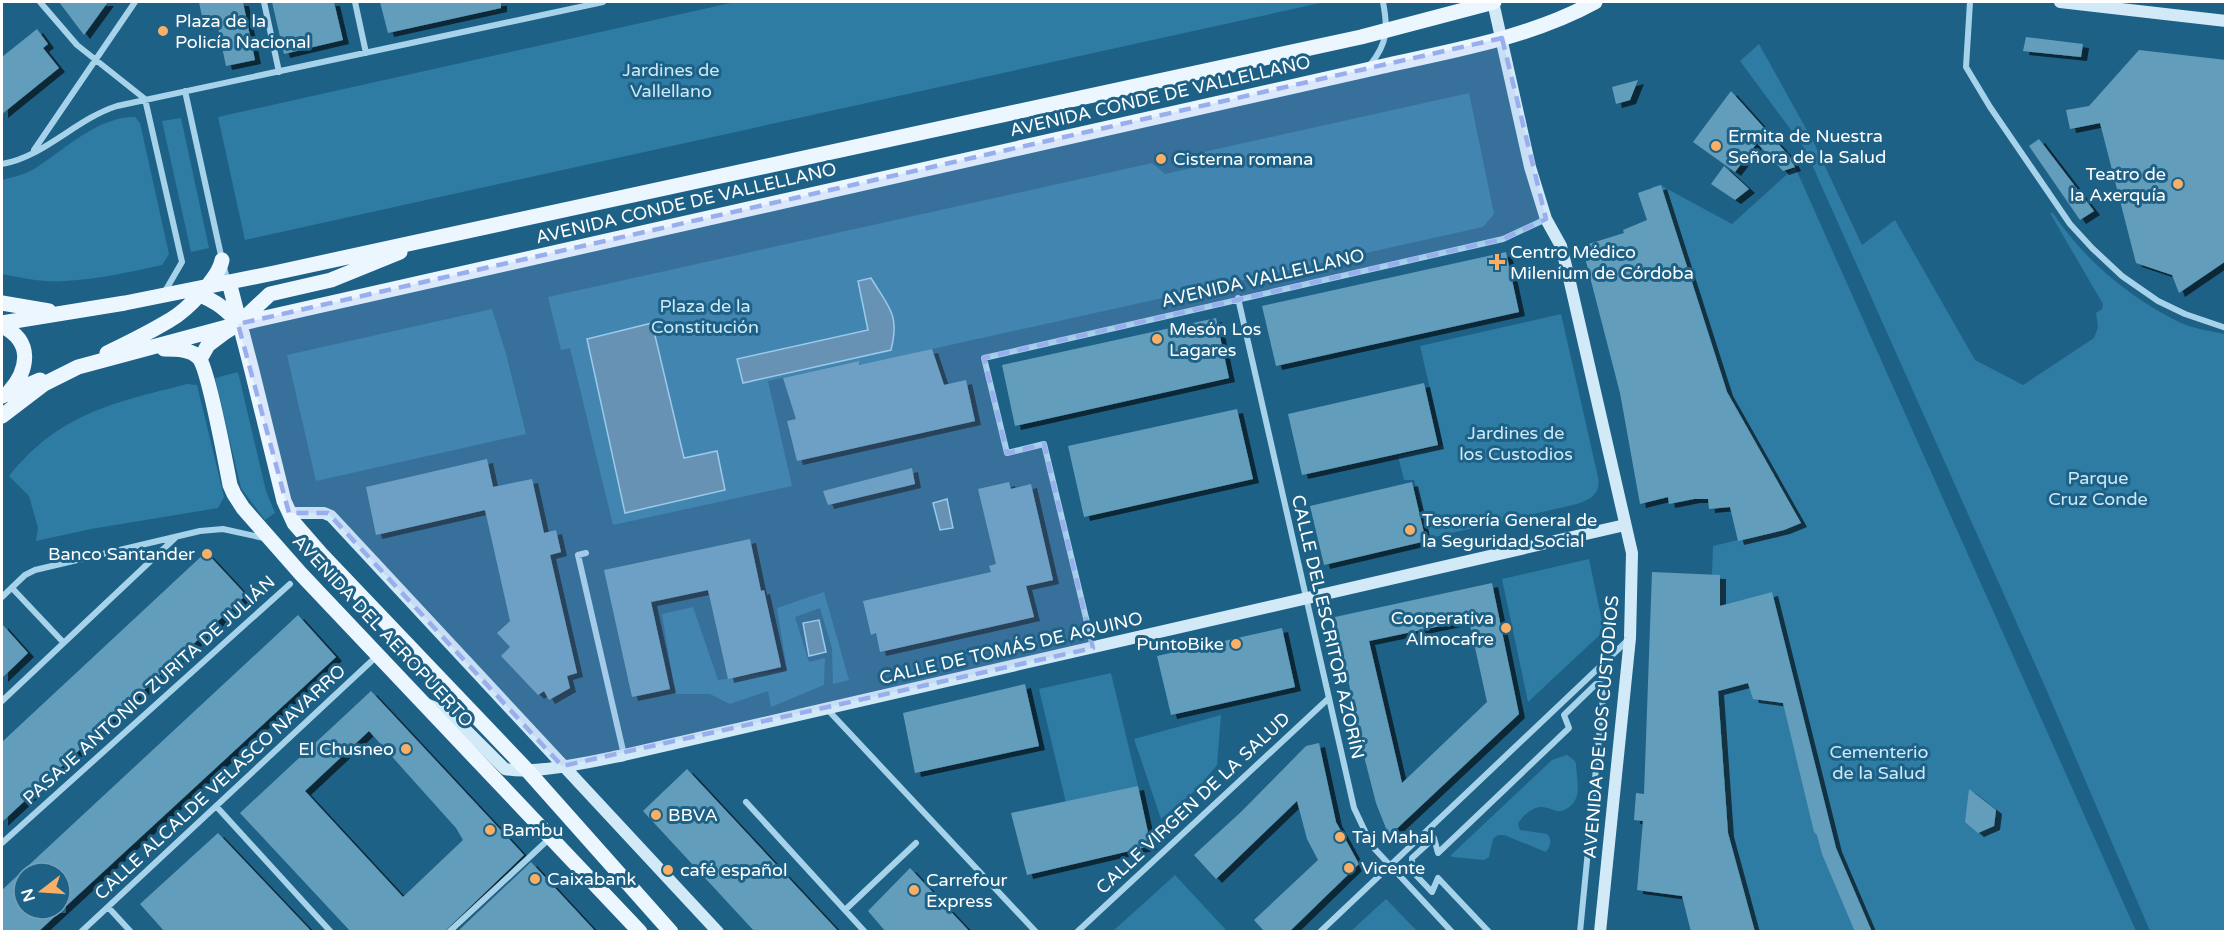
<svg xmlns="http://www.w3.org/2000/svg" width="2227" height="933" viewBox="0 0 2227 933" font-family="'Varela Round',sans-serif">
<defs>
<filter id="shadow"><feDropShadow dx="6" dy="4" stdDeviation="0" flood-color="#0009"/></filter>
</defs>
<rect width="100%" height="100%" fill="#1e6186"/>
<!-- green -->
<path fill="#2e7ba3" fill-rule="evenodd" d="M 735,2 L 1325,2 L 245,240 L 218,117 Z
M 1759,44 L 1814,143 L 1862,245 L 1895,220 L 1975,360 L 2023,385 L 2094,338 L 2098,327 L 2096,313 L 2102,309 L 2103,304 L 2050,213 L 2053,213 C 2083,259 2131,299 2181,323 C 2194,329 2211,331 2225,334 L 2225,931 L 2150,931 L 2043,682 L 1805,149 L 1740,61 Z
M 1469,93 L 1494,214 L 1483,227 L 860,365 L 858,361 L 768,381 L 792,486 L 613,525 L 570,348 L 561,350 L 548,297 L 1152,163 L 1165,174 L 1192,168 L 1199,153 ZM 652,324 L 684,458 L 588,339 ZM 869,330 L 743,383 L 738,359 Z
M 135,117 L 140,123 L 169,254 L 162,265 C 131,272 98,279 66,281 C 45,283 22,278 2,274 L 2,180 C 13,177 27,174 37,167 C 67,148 97,117 135,117 Z
M 181,118 L 209,248 L 191,252 L 162,121 Z
M 1795,167 L 2136,931 L 1745,931 L 1716,828 L 1708,688 L 1713,546 L 1738,540 L 1740,468 L 1652,187 L 1660,185 L 1732,224 Z
M 492,309 L 506,354 L 526,434 L 316,481 L 287,355 Z
M 1561,314 L 1598,477 C 1601,493 1592,499 1577,504 L 1430,538 L 1414,480 L 1404,480 L 1398,456 L 1443,445 L 1420,346 Z
M 238,372 L 266,491 L 275,513 L 265,520 L 241,488 L 215,378 Z
M 187,384 L 197,385 L 224,497 L 218,508 L 91,529 L 36,541 L 38,528 L 29,496 L 9,476 C 60,413 113,403 187,384 Z
M 1589,559 L 1604,631 L 1528,702 L 1502,579 Z
M 824,592 L 849,680 L 833,684 L 832,648 L 820,608 L 795,617 L 809,662 L 825,658 L 824,685 L 771,707 L 768,691 L 730,704 L 710,694 L 675,694 L 662,614 L 693,607 L 718,680 L 787,670 L 777,608 Z
M 1111,673 L 1138,786 L 1066,803 L 1039,689 Z
M 1221,715 L 1217,765 L 1196,790 L 1161,819 L 1134,739 Z
M 1567,755 L 1575,761 L 1576,764 C 1577,784 1584,802 1562,811 C 1554,812 1549,807 1542,807 C 1533,806 1521,817 1518,824 L 1520,830 L 1547,834 C 1553,840 1550,847 1546,852 L 1504,835 L 1498,835 L 1493,839 L 1489,857 L 1484,860 L 1452,857 L 1451,855 L 1552,760 Z
M 1175,875 L 1227,931 L 1113,931 Z
M 1386,899 L 1417,931 L 1351,931 Z"/>
<!-- water -->
<path fill="#5c8ba5" stroke="#9ad1ec" stroke-width="1.5" d="M 871,278 C 889,308 900,314 891,350 L 743,383 L 737,359 L 868,330 L 858,281 Z
M 652,323 L 684,458 L 717,451 L 725,490 L 625,513 L 587,339 Z
M 947,499 L 953,528 L 940,530 L 933,503 Z
M 819,620 L 826,652 L 809,656 L 803,623 Z"/>
<!-- building -->
<path fill="#649dbc" fill-rule="evenodd" filter="url(#shadow)" d="M 59,2 L 108,2 L 84,35 Z
M 199,2 L 243,2 L 255,60 L 226,66 L 217,23 L 204,26 Z
M 272,2 L 334,2 L 343,40 L 284,54 Z
M 380,2 L 501,2 L 501,8 L 388,33 Z
M 37,29 L 48,44 L 43,48 L 59,68 L 2,114 L 2,57 Z
M 2026,37 L 2083,44 L 2081,57 L 2023,51 Z
M 2139,50 L 2226,60 L 2226,261 L 2179,293 L 2172,275 L 2136,263 L 2100,123 L 2070,129 L 2066,110 L 2089,106 Z
M 1638,80 L 1630,100 L 1616,104 L 1612,87 Z
M 1731,91 L 1790,157 L 1795,167 L 1783,171 L 1757,143 L 1735,172 L 1693,142 Z
M 2039,139 L 2094,211 L 2080,220 L 2029,146 Z
M 1724,166 L 1749,189 L 1735,200 L 1711,184 Z
M 1661,185 L 1727,392 L 1801,523 L 1784,530 L 1738,541 L 1730,507 L 1709,509 L 1708,499 L 1694,499 L 1669,504 L 1668,497 L 1640,504 L 1620,393 L 1582,246 L 1624,233 L 1623,230 L 1647,220 L 1638,193 Z
M 1506,252 L 1519,312 L 1276,366 L 1262,306 Z
M 1216,318 L 1229,378 L 1015,426 L 1002,365 Z
M 932,349 L 944,385 L 966,380 L 975,421 L 797,461 L 787,421 L 796,419 L 783,378 L 859,361 L 859,365 Z
M 1424,383 L 1438,445 L 1302,475 L 1288,414 Z
M 1237,409 L 1253,479 L 1084,517 L 1068,446 Z
M 487,459 L 493,487 L 532,479 L 544,533 L 556,530 L 561,552 L 550,555 L 577,673 L 567,676 L 570,688 L 549,700 L 544,691 L 538,695 L 501,656 L 510,647 L 497,633 L 510,621 L 485,510 L 376,535 L 366,487 Z
M 912,468 L 915,484 L 828,505 L 823,491 Z
M 1009,482 L 1011,489 L 1031,484 L 1053,580 L 1026,586 L 1034,617 L 880,652 L 876,633 L 871,635 L 863,601 L 991,572 L 989,566 L 996,564 L 978,489 Z
M 1412,482 L 1426,541 L 1324,565 L 1310,506 Z
M 750,539 L 761,591 L 764,590 L 781,667 L 728,679 L 708,590 L 651,602 L 670,689 L 632,697 L 604,570 Z
M 206,552 L 246,595 L 2,822 L 2,742 Z
M 1652,572 L 1720,575 L 1720,606 L 1772,592 L 1836,848 L 1872,932 L 1855,932 L 1822,854 L 1817,835 L 1814,832 L 1783,703 L 1753,699 L 1748,683 L 1718,691 L 1728,833 L 1755,932 L 1691,932 L 1682,896 L 1637,890 L 1643,821 L 1634,820 L 1636,793 L 1644,794 Z
M 1492,583 L 1519,714 L 1389,836 L 1376,803 L 1365,760 L 1335,617 ZM 1469,620 L 1487,702 L 1402,783 L 1369,641 Z
M 298,615 L 336,657 L 38,932 L 2,932 L 2,890 ZM 24,873 L 60,873 L 60,909 L 24,909 Z
M 2,624 L 28,653 L 2,678 Z
M 1282,628 L 1295,687 L 1171,715 L 1157,656 Z
M 1025,684 L 1039,746 L 915,773 L 903,713 Z
M 371,691 L 524,855 L 444,932 L 351,932 L 240,813 ZM 369,731 L 456,828 L 463,840 L 403,897 L 305,791 Z
M 1319,743 L 1336,822 L 1359,864 L 1289,932 L 1265,932 L 1254,920 L 1318,860 L 1307,839 L 1297,801 L 1216,879 L 1194,855 L 1242,811 L 1306,746 Z
M 687,769 L 839,932 L 755,932 L 643,811 Z
M 1138,786 L 1151,846 L 1027,875 L 1011,813 Z
M 1969,789 L 1996,810 L 1994,826 L 1978,833 L 1965,822 Z
M 218,833 L 312,932 L 165,932 L 140,904 Z
M 531,862 L 596,932 L 457,932 Z
M 910,868 L 970,932 L 886,932 L 868,911 Z"/>
<g fill="none" stroke-linecap="round" stroke-linejoin="round">
<!-- street -->
<path stroke="#a7d3ea" stroke-width="6" d="M 40,2 L 77,45 L 145,99 L 182,262 L 164,293
M 264,2 L 279,72
M 355,2 L 366,53
M 1970,2 L 1966,67 L 1990,107 L 2070,224 L 2092,248 L 2122,276 L 2158,301 L 2185,314 L 2226,328
M 1370,65 C 1388,43 1388,28 1383,2
M 185,91 L 222,260 L 228,282
M 34,150 L 135,2
M 2,164 C 44,157 76,119 117,106 L 603,2
M 1238,298 L 1354,808 L 1372,846 L 1452,932
M 586,553 L 578,555 L 624,755
M 12,588 L 63,642
M 2,597 L 25,575 L 35,570 L 200,531 L 223,529 L 264,538
M 1093,647 L 1044,444 L 1007,453 L 984,358 L 1503,239 L 1546,219
M 2,701 L 175,538
M 827,709 L 1036,932
M 746,802 L 865,932
M 216,806 L 331,932
M 2,843 L 290,584
M 108,907 L 131,932
M 845,910 L 916,843
M 81,932 L 378,655
M 449,932 L 550,838
M 1077,932 L 1329,698
M 1320,932 L 1628,640
M 1489,932 L 1438,878 L 1432,892 L 1412,871 L 1412,858 L 1434,838 L 1438,853 L 1569,728 L 1564,715 L 1596,684 L 1601,684 L 1604,687 L 1580,932"/>
<!-- secondary -->
<path stroke="#d2eaf8" stroke-width="12" d="M 1493,2 L 1530,167 L 1546,219 L 1561,246 L 1569,278 L 1632,553 L 1630,638 L 1600,932
M 2060,2 L 2226,21
M 289,513 L 324,513 L 331,516 L 718,932
M 426,704 L 449,713 L 505,769 C 534,775 594,761 624,755 L 1625,525"/>
<!-- primary -->
<path stroke="#ebf6fe" stroke-width="15" d="M 229,282 L 251,367 L 284,501 L 294,523 L 321,554 L 527,770 L 671,932
M 190,292 C 209,297 225,307 237,322
M 2,303 L 49,311
M 2,323 L 125,303 L 274,273 L 1361,37 L 1494,2
M 2,326 C 33,341 29,369 9,392
M 164,349 C 176,349 191,349 199,358 C 208,369 226,464 230,485 L 234,494 L 243,508 L 301,574 L 640,932
M 107,353 C 128,343 150,332 170,320 C 186,311 219,278 222,260
M 200,359 L 208,345 L 224,333 L 238,324 L 270,294 L 331,280 L 400,252
M 2,396 L 40,380
M 2,416 L 44,384 L 78,367 L 238,324 L 1366,70 C 1442,52 1526,40 1595,2"/>
</g>
<!-- marked area -->
<path fill="#99afed" fill-opacity="0.2" stroke="#99afed" stroke-width="4.5" stroke-dasharray="12 8" stroke-linejoin="round" d="M 1502,38 L 1546,219 L 1503,239 L 984,358 L 1007,453 L 1044,444 L 1093,648 L 562,766 L 328,513 L 289,513 L 238,324 Z"/>
<!-- markers -->
<g fill="#f9b066" stroke="#1e6186" stroke-width="2">
<circle cx="163" cy="31" r="6"/>
<circle cx="1716" cy="146" r="6"/>
<circle cx="1161" cy="159" r="6"/>
<circle cx="2178" cy="184" r="6"/>
<path d="M1494 253h6v6h6v6h-6v6h-6v-6h-6v-6h6z"/>
<circle cx="1157" cy="339" r="6"/>
<circle cx="1410" cy="530" r="6"/>
<circle cx="207" cy="554" r="6"/>
<circle cx="1506" cy="628" r="6"/>
<circle cx="1236" cy="644" r="6"/>
<circle cx="406" cy="749" r="6"/>
<circle cx="656" cy="815" r="6"/>
<circle cx="490" cy="830" r="6"/>
<circle cx="1340" cy="837" r="6"/>
<circle cx="1349" cy="868" r="6"/>
<circle cx="668" cy="870" r="6"/>
<circle cx="535" cy="879" r="6"/>
<circle cx="914" cy="890" r="6"/>
</g>
<g text-anchor="middle" dominant-baseline="central" stroke-width="6" stroke-linejoin="round" paint-order="stroke">
<!-- poi labels -->
<g font-size="18" fill="#fff" stroke="#1e6186" text-anchor="start">
<text x="175" y="21">Plaza de la<tspan x="175" dy="21">Policía Nacional</tspan></text>
<text x="1728" y="136">Ermita de Nuestra<tspan x="1728" dy="21">Señora de la Salud</tspan></text>
<text x="1173" y="159">Cisterna romana</text>
<text x="2166" y="174" text-anchor="end">Teatro de<tspan x="2166" dy="21">la Axerquía</tspan></text>
<text x="1510" y="252">Centro Médico<tspan x="1510" dy="21">Milenium de Córdoba</tspan></text>
<text x="1169" y="329">Mesón Los<tspan x="1169" dy="21">Lagares</tspan></text>
<text x="1422" y="520">Tesorería General de<tspan x="1422" dy="21">la Seguridad Social</tspan></text>
<text x="195" y="554" text-anchor="end">Banco Santander</text>
<text x="1494" y="618" text-anchor="end">Cooperativa<tspan x="1494" dy="21">Almocafre</tspan></text>
<text x="1224" y="644" text-anchor="end">PuntoBike</text>
<text x="394" y="749" text-anchor="end">El Chusneo</text>
<text x="668" y="815">BBVA</text>
<text x="502" y="830">Bambu</text>
<text x="1352" y="837">Taj Mahal</text>
<text x="1361" y="868">Vicente</text>
<text x="680" y="870">café español</text>
<text x="547" y="879">Caixabank</text>
<text x="926" y="880">Carrefour<tspan x="926" dy="21">Express</tspan></text>
</g>
<!-- park labels -->
<g font-size="18" fill="#cbe9f8" stroke="#1e6186">
<text x="671" y="70">Jardines de<tspan x="671" dy="21">Vallellano</tspan></text>
<text x="705" y="306">Plaza de la<tspan x="705" dy="21">Constitución</tspan></text>
<text x="1516" y="433">Jardines de<tspan x="1516" dy="21">los Custodios</tspan></text>
<text x="2098" y="478">Parque<tspan x="2098" dy="21">Cruz Conde</tspan></text>
<text x="1879" y="752">Cementerio<tspan x="1879" dy="21">de la Salud</tspan></text>
</g>
<!-- street labels -->
<g font-size="18" fill="#fff" stroke="#1e6186">
<text transform="translate(1160 96) rotate(-13)">AVENIDA CONDE DE VALLELLANO</text>
<text transform="translate(686 203) rotate(-13)">AVENIDA CONDE DE VALLELLANO</text>
<text transform="translate(1263 278) rotate(-13)">AVENIDA VALLELLANO</text>
<text transform="translate(1328 627) rotate(77)">CALLE DEL ESCRITOR AZORÍN</text>
<text transform="translate(383 631) rotate(47)">AVENIDA DEL AEROPUERTO</text>
<text transform="translate(1011 648) rotate(-13)">CALLE DE TOMÁS DE AQUINO</text>
<text transform="translate(149 690) rotate(-42)">PASAJE ANTONIO ZURITA DE JULIÁN</text>
<text transform="translate(1601 727) rotate(-85)">AVENIDA DE LOS CUSTODIOS</text>
<text transform="translate(220 782) rotate(-43)">CALLE ALCALDE VELASCO NAVARRO</text>
<text transform="translate(1193 803) rotate(-43)">CALLE VIRGEN DE LA SALUD</text>
</g>
</g>
<!-- border -->
<rect width="2227" height="933" fill="none" stroke="#ffffff" stroke-width="6"/>
<!-- north arrow -->
<g transform="translate(42 891) rotate(253)"><circle r="28" fill="#1e6186" stroke="#78a0b6" stroke-width="1.5"/>
<path d="M0-4.5L10 22L0 15L-10 22Z" fill="#f9b066"/>
<text y="-9" font-size="16" font-weight="bold" text-anchor="middle" fill="#ffffff">N</text>
</g>
</svg>
